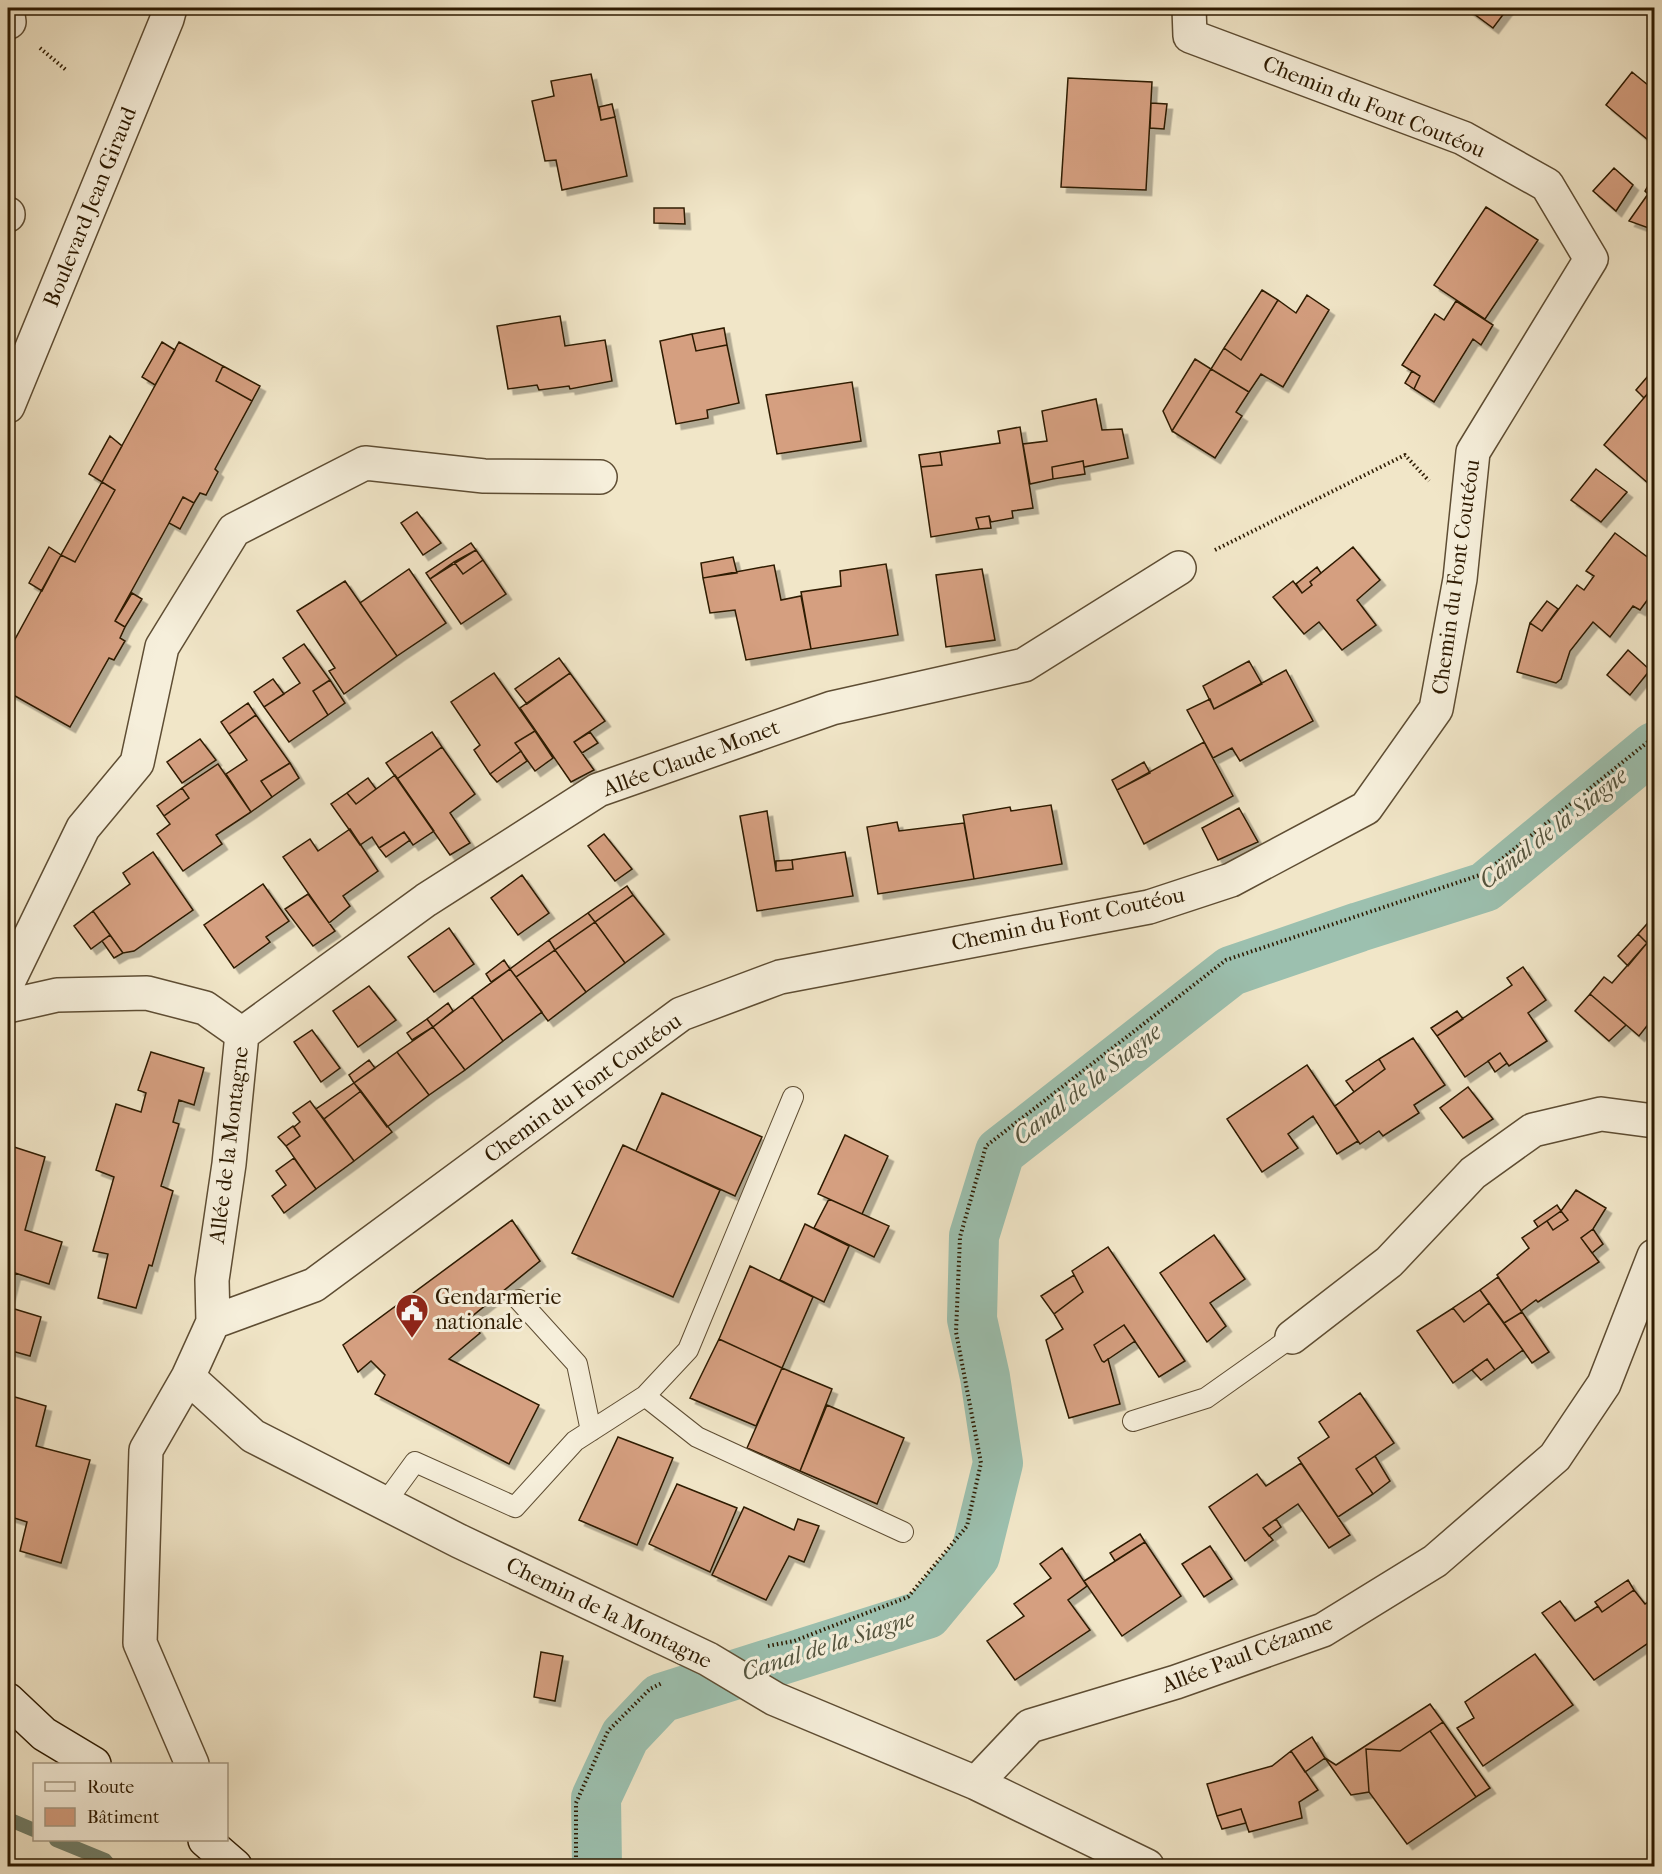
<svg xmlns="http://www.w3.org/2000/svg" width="1662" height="1874" viewBox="0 0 1662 1874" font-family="'IM FELL French Canon',serif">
<defs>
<filter id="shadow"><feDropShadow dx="5.5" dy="5.5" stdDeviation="0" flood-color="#0004"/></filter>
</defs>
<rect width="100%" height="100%" fill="#f1e6c8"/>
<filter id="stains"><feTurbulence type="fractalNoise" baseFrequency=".00333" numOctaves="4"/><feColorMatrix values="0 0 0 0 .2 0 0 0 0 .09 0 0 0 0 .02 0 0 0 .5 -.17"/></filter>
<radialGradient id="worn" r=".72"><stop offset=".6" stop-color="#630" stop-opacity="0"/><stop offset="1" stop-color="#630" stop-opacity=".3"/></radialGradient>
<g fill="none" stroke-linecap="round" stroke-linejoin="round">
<!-- stream -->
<path stroke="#707e69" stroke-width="14" d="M 8,1819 L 34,1830
M 56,1840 L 105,1860 L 110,1866"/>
<!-- canal -->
<path stroke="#9cc0af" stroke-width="50" d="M 597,1866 L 596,1798 L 625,1736 L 661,1698 L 927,1614 L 975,1556 L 998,1463 L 985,1377 L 972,1319 L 974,1236 L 1000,1152 L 1231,971 L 1359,927 L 1485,887 L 1654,747"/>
</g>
<!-- building -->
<path fill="#d59f80" stroke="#2d1a01" stroke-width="1.5" filter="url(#shadow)" d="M 1466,8 L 1508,8 L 1493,28 Z
M 1632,72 L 1654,90 L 1654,145 L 1606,105 Z
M 591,74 L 601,120 L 615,117 L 627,176 L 562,190 L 556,160 L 545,161 L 532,101 L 554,96 L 551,81 Z
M 1068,78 L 1152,82 L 1146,190 L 1061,187 Z
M 1151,103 L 1167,104 L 1164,129 L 1150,128 Z
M 612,104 L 615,117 L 601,120 L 599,107 Z
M 1654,167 L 1654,230 L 1629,221 L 1648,194 L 1645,191 L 1653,177 L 1650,174 Z
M 1614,168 L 1633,185 L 1616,211 L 1593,191 Z
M 1486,207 L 1538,240 L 1485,319 L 1434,285 Z
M 654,208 L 684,208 L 685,224 L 654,223 Z
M 1262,290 L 1278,300 L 1241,360 L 1224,348 Z
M 1307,295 L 1329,310 L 1283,387 L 1261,374 L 1249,392 L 1211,369 L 1224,348 L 1241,360 L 1278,300 L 1296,313 Z
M 1456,301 L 1493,325 L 1481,345 L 1473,339 L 1434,402 L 1414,389 L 1420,376 L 1402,365 L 1435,314 L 1444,320 Z
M 560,316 L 565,346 L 605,340 L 612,381 L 570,389 L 569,386 L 539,390 L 537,385 L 508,389 L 497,326 Z
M 724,328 L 727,345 L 696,351 L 692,334 Z
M 692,334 L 696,351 L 727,345 L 739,403 L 707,410 L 708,418 L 676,424 L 660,341 Z
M 162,342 L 175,350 L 155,385 L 142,377 Z
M 179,342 L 223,366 L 216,381 L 252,401 L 215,469 L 218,472 L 206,495 L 200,493 L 194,503 L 183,497 L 169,523 L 115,621 L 125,627 L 120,638 L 125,641 L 114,660 L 109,658 L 70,727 L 8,692 L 8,652 L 61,555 L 75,562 L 115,490 L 102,482 Z
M 1195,359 L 1211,369 L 1172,431 L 1163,411 Z
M 223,366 L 260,386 L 252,401 L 216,381 Z
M 1211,369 L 1249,392 L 1236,412 L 1242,416 L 1215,458 L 1172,431 Z
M 1654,369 L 1654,386 L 1644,398 L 1636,390 Z
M 1412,371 L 1420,376 L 1414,389 L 1405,383 Z
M 852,382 L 861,441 L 777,454 L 766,395 Z
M 1654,386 L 1654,477 L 1649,484 L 1604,445 Z
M 1096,399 L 1102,430 L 1122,429 L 1128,458 L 1084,467 L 1083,461 L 1052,467 L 1053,479 L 1030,484 L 1023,444 L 1047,441 L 1042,411 Z
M 1020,427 L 1033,508 L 1012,511 L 1013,518 L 991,522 L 989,516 L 976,518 L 979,529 L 931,537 L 921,467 L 942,465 L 940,452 L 1000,443 L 998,431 Z
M 110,436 L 122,446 L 102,482 L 89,474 Z
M 940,452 L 942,465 L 921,467 L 919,455 Z
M 1083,461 L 1085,474 L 1053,479 L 1052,467 Z
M 1596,469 L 1627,492 L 1601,522 L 1571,500 Z
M 102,482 L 115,490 L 75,562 L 61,555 Z
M 183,497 L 194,503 L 180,529 L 169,523 Z
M 417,512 L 441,543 L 423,555 L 401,523 Z
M 989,516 L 991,528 L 979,529 L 976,518 Z
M 1615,533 L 1654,562 L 1654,591 L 1640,610 L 1633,606 L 1610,637 L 1593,622 L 1570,651 L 1561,679 L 1556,683 L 1517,672 L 1530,623 L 1542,631 L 1577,585 L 1584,590 L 1594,576 L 1586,571 Z
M 471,543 L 476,550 L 430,579 L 426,573 Z
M 49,547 L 61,555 L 42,591 L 29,583 Z
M 1353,547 L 1380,580 L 1357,600 L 1376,625 L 1342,650 L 1319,622 L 1304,634 L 1273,597 L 1293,581 L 1302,593 L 1312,585 L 1310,582 Z
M 476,550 L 483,560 L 463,574 L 454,562 Z
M 733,557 L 737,573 L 703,578 L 701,563 Z
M 483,560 L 506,594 L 461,624 L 430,579 L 454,562 L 463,574 Z
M 886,564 L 898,635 L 811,649 L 801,592 L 841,586 L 840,571 Z
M 774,565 L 781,600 L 801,596 L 811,649 L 746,660 L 735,610 L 710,613 L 703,578 Z
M 1317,567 L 1321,573 L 1310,582 L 1312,585 L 1302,593 L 1296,584 Z
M 409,569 L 446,623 L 397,656 L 360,603 Z
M 982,569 L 995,640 L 946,647 L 936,575 Z
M 345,581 L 397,656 L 344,694 L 329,671 L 335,668 L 297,611 Z
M 132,593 L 142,599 L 125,627 L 115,621 Z
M 1547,601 L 1558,609 L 1542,631 L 1530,623 Z
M 304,644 L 330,680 L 313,691 L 328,715 L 289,742 L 264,707 L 300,683 L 283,658 Z
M 1628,650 L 1650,670 L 1630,695 L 1607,675 Z
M 559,658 L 570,673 L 527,704 L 515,689 Z
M 1249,661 L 1262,684 L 1214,709 L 1203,686 Z
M 1286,670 L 1313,721 L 1240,761 L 1232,748 L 1213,758 L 1187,710 L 1210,699 L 1214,709 Z
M 494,673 L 535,731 L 515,743 L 521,751 L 490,774 L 474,750 L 480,745 L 451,702 Z
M 570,673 L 605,721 L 574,742 L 594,770 L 571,782 L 520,708 Z
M 273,679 L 284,694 L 264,707 L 254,692 Z
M 330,680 L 345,703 L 328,715 L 313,691 Z
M 248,703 L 256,715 L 229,734 L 221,722 Z
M 256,715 L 290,763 L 261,781 L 272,797 L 251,812 L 226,774 L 247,760 L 229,734 Z
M 535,731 L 553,758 L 535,771 L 515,743 Z
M 432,732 L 442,747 L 397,779 L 386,763 Z
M 590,732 L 598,743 L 582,753 L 574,742 Z
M 200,739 L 216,760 L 182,783 L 167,762 Z
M 1204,742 L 1233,796 L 1144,844 L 1117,790 Z
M 442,747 L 475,794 L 450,813 L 470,843 L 450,855 L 397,779 Z
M 521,751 L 527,761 L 497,782 L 490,774 Z
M 1144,762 L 1150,773 L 1117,790 L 1112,780 Z
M 290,763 L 299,778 L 272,797 L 261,781 Z
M 218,764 L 251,812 L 216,835 L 222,844 L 183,871 L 157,834 L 170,824 L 164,816 L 189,798 L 182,788 Z
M 395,775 L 434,831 L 413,845 L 404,832 L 379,848 L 372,837 L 360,845 L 331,804 L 347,793 L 356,804 Z
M 368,778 L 376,789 L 356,804 L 347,793 Z
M 182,788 L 189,798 L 164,816 L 157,806 Z
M 1051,805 L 1062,864 L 974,879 L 963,815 L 1010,807 L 1011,811 Z
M 1239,808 L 1258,842 L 1218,860 L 1202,828 Z
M 767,811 L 776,871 L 793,869 L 792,860 L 845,852 L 853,896 L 757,911 L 740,816 Z
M 897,822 L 899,831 L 964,823 L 974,879 L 878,894 L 867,827 Z
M 350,829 L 378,871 L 343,896 L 350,906 L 329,923 L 283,857 L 310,839 L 318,851 Z
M 404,832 L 410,840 L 386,857 L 379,848 Z
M 604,834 L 632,869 L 615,881 L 588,846 Z
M 153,852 L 193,910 L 134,951 L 123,953 L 93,911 L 130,884 L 123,873 Z
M 792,860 L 793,869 L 776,871 L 776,861 Z
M 522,875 L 549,913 L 518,935 L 491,898 Z
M 263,884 L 289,921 L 266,937 L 270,942 L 234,968 L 204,925 Z
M 627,886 L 633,895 L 595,922 L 588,913 Z
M 308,894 L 335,931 L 313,946 L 285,909 Z
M 633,895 L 664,934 L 625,963 L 595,922 Z
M 93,911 L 110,935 L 91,949 L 74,926 Z
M 588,913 L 595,922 L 555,950 L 549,940 Z
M 1654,916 L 1654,1017 L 1639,1036 L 1590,994 L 1604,977 L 1612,983 L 1647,943 L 1638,934 Z
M 595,922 L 625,963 L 586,992 L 555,950 Z
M 449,928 L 474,964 L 434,992 L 408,957 Z
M 1638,934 L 1647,943 L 1628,966 L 1618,956 Z
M 110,935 L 123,953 L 114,958 L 102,941 Z
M 549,940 L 555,950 L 516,977 L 510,969 Z
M 555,950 L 586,992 L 548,1021 L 516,977 Z
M 504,960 L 510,969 L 491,982 L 486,974 Z
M 1523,967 L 1546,1000 L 1528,1013 L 1547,1041 L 1509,1066 L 1500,1053 L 1465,1077 L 1437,1036 L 1512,985 L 1507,978 Z
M 510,969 L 542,1012 L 503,1041 L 472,997 Z
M 369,986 L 396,1020 L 358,1047 L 333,1011 Z
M 1590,994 L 1626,1025 L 1609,1041 L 1575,1011 Z
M 472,997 L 503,1041 L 465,1070 L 433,1027 Z
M 448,1003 L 453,1011 L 433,1027 L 427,1019 Z
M 1457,1011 L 1463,1019 L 1437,1036 L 1431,1028 Z
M 427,1019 L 433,1027 L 412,1040 L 407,1033 Z
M 433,1027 L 465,1070 L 429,1095 L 397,1052 Z
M 312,1030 L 340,1068 L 321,1082 L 294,1042 Z
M 1413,1038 L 1445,1085 L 1414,1105 L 1419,1113 L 1383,1136 L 1379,1131 L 1360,1144 L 1335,1106 L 1385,1069 L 1379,1059 Z
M 151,1052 L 204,1068 L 194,1105 L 179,1100 L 173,1122 L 179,1124 L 161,1186 L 173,1191 L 152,1266 L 149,1265 L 136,1308 L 98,1298 L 108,1254 L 93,1251 L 114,1177 L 96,1170 L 116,1104 L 141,1112 L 146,1093 L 138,1090 Z
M 397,1052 L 429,1095 L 387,1127 L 354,1083 Z
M 1500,1053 L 1507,1063 L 1495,1072 L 1488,1061 Z
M 1379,1059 L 1385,1069 L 1354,1092 L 1346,1081 Z
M 369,1060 L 375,1068 L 354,1083 L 349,1075 Z
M 1307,1065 L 1358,1141 L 1337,1154 L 1313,1116 L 1288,1134 L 1298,1148 L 1262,1172 L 1227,1119 Z
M 354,1083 L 361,1091 L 324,1119 L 316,1109 Z
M 1468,1087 L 1493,1119 L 1463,1138 L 1440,1108 Z
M 361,1091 L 392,1132 L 354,1161 L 324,1119 Z
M 662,1093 L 762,1137 L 735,1196 L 636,1151 Z
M 310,1101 L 354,1161 L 316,1189 L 286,1146 L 300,1136 L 294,1127 L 300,1122 L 293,1113 Z
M 293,1126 L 300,1136 L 286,1146 L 278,1137 Z
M 845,1135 L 888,1156 L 862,1214 L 818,1194 Z
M 623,1145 L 720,1190 L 673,1297 L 572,1253 Z
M 11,1146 L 45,1157 L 25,1230 L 62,1242 L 49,1284 L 15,1273 L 8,1301 L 8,1156 Z
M 294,1158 L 316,1189 L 284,1213 L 272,1196 L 286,1185 L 276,1171 Z
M 1576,1190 L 1606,1208 L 1593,1229 L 1581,1238 L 1599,1262 L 1538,1302 L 1536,1300 L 1521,1311 L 1497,1275 L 1529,1248 L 1522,1238 L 1547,1221 L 1553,1230 L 1568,1220 L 1561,1211 Z
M 829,1199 L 889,1226 L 874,1257 L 814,1228 Z
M 1557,1205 L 1561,1211 L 1538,1227 L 1534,1221 Z
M 1561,1211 L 1568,1220 L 1553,1230 L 1547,1221 Z
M 512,1220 L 540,1261 L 470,1318 L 480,1333 L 449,1359 L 539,1405 L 509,1464 L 375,1394 L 385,1375 L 371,1361 L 358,1372 L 343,1345 Z
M 805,1224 L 849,1246 L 824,1302 L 780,1280 Z
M 1593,1229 L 1603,1244 L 1592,1253 L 1581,1238 Z
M 1214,1235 L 1245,1279 L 1210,1303 L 1226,1326 L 1207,1342 L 1160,1273 Z
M 1108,1247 L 1185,1361 L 1159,1377 L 1124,1325 L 1094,1345 L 1102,1361 L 1104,1362 L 1108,1359 L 1120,1404 L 1069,1418 L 1046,1340 L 1063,1329 L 1054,1314 L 1083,1292 L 1072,1271 Z
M 750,1266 L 813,1297 L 782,1368 L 719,1339 Z
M 1074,1275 L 1083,1292 L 1054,1314 L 1041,1296 Z
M 1498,1277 L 1522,1312 L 1504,1323 L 1480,1290 Z
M 1480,1290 L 1489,1303 L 1464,1322 L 1453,1308 Z
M 1489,1303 L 1523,1350 L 1495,1370 L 1487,1359 L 1453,1383 L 1417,1331 L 1453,1308 L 1464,1322 Z
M 8,1307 L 41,1317 L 30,1356 L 8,1350 Z
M 1522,1312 L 1549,1352 L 1532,1363 L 1504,1323 Z
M 1124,1325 L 1135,1341 L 1104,1362 L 1102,1361 L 1094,1345 Z
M 719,1339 L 782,1368 L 756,1426 L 690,1398 Z
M 1487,1359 L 1495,1370 L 1481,1380 L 1472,1370 Z
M 782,1368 L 832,1389 L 800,1471 L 747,1448 Z
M 1360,1393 L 1394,1443 L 1356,1469 L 1373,1494 L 1338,1517 L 1298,1458 L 1329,1437 L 1319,1422 Z
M 8,1395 L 46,1406 L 36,1446 L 90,1460 L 61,1563 L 20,1551 L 27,1522 L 8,1516 L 8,1491 L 11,1479 L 8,1478 Z
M 827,1405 L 904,1438 L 877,1504 L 800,1471 Z
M 618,1437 L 673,1458 L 637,1545 L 579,1520 Z
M 1375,1456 L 1390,1481 L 1373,1494 L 1356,1469 Z
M 1301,1463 L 1350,1535 L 1329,1548 L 1298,1504 L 1263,1528 L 1273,1540 L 1245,1561 L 1209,1507 L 1257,1474 L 1266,1486 Z
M 677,1484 L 737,1508 L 710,1572 L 649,1544 Z
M 744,1507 L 794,1530 L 798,1519 L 819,1526 L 804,1562 L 789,1556 L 766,1600 L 712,1575 Z
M 1276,1519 L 1281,1527 L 1269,1536 L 1263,1528 Z
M 1140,1534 L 1145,1542 L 1115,1561 L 1110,1553 Z
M 1145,1542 L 1181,1596 L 1122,1636 L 1084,1581 Z
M 1210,1546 L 1232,1579 L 1204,1597 L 1182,1564 Z
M 1062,1548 L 1087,1586 L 1068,1600 L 1090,1630 L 1015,1680 L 987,1641 L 1024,1616 L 1014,1604 L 1051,1578 L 1040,1564 Z
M 1628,1580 L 1634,1590 L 1602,1612 L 1595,1602 Z
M 1634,1590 L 1645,1604 L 1654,1598 L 1654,1639 L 1594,1680 L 1542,1613 L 1560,1601 L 1575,1621 L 1598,1606 L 1602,1612 Z
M 541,1652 L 563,1656 L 555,1701 L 534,1697 Z
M 1535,1654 L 1573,1705 L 1483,1766 L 1457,1728 L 1474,1718 L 1465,1702 Z
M 1430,1704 L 1443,1722 L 1400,1751 L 1366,1749 L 1369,1792 L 1351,1795 L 1325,1758 L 1336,1765 Z
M 1443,1722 L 1490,1788 L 1476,1797 L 1430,1731 Z
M 1430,1731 L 1476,1797 L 1407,1844 L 1369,1792 L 1366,1749 L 1400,1751 Z
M 1312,1737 L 1325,1758 L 1305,1772 L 1291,1751 Z
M 1291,1751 L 1318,1790 L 1299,1802 L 1302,1818 L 1249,1832 L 1241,1809 L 1217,1816 L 1207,1784 L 1272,1766 Z
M 1241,1809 L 1246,1823 L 1222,1829 L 1217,1816 Z"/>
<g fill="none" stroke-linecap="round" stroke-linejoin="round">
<!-- lane casing -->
<g stroke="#5e4d33" stroke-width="22">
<path id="lane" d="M 519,1300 L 577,1364 L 591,1431
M 645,1396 L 697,1437 L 903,1532
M 1133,1421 L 1206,1398 L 1292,1337
M 385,1503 L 415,1462 L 515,1507 L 575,1441 L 645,1396 L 688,1350 L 793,1097"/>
</g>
<!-- street casing -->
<g stroke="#5e4d33" stroke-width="36">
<path id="street" d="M 8,15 L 9,22
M 8,215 L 8,214
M 8,406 L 167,19 L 170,8
M 8,982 L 83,828 L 137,763 L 162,647 L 234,530 L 365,463 L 484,476 L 600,477
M 8,1006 L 57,995 L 147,993 L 205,1008 L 242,1034 L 229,1164 L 212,1280 L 213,1322 L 188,1377 L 146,1450 L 140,1643 L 192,1764
M 242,1034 L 426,900 L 598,790 L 832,708 L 1024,665 L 1179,568
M 213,1322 L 314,1285 L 681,1014 L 780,977 L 1149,907 L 1231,880 L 1366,808 L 1436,709 L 1460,579 L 1473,452 L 1591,259 L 1547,185 L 1463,138 L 1190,36 L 1189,8
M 1292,1337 L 1389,1262 L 1473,1173 L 1533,1130 L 1601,1114 L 1654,1121
M 188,1377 L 253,1436 L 459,1541 L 708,1659 L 775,1699 L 976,1783 L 1147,1866
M 976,1783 L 1030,1726 L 1176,1682 L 1323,1630 L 1435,1561 L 1555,1457 L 1604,1384 L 1654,1256"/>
</g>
<!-- secondary casing -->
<g stroke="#2d1a01" stroke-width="36">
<path id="secondary" d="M 8,1700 L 44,1734 L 94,1764
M 205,1840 L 235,1866"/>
</g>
<!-- path -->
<path stroke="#2d1a01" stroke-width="4" stroke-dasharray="1.5 3" stroke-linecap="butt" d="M 40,48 L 66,70
M 1215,550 L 1405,455 L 1429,481
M 768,1646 L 794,1641 L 908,1597 L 967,1526 L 981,1463 L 956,1332 L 960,1237 L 986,1146 L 1226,960 L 1483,874 L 1654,737
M 576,1866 L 576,1803 L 608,1731 L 650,1689 L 662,1683"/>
<!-- lane -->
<use href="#lane" stroke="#f6efdb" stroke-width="20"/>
<!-- street -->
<use href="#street" stroke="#f6efdb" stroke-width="33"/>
<!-- secondary -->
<use href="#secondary" stroke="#f6efdb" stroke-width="33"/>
</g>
<!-- icons -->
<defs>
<g id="civic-pin" transform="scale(1.725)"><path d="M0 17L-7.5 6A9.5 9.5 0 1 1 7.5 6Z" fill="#8f2418" stroke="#f6efdb"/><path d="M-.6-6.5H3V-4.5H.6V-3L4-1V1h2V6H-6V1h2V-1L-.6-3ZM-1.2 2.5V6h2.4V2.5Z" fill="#fff"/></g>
</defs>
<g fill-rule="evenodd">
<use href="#civic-pin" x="412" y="1310"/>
</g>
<g text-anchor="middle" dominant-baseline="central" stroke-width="6" stroke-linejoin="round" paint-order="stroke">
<!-- street labels -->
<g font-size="22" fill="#2d1a01" stroke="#f6efdb">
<text transform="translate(1374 107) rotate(22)">Chemin du Font Coutéou</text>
<text transform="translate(90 207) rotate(-68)">Boulevard Jean Giraud</text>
<text transform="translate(1456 577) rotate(-82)">Chemin du Font Coutéou</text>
<text transform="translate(691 758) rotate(-20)">Allée Claude Monet</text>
<text transform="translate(1068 919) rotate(-12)">Chemin du Font Coutéou</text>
<text transform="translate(583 1088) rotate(-36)">Chemin du Font Coutéou</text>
<text transform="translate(229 1145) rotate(-83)">Allée de la Montagne</text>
<text transform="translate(609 1613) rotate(26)">Chemin de la Montagne</text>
<text transform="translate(1247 1654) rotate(-21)">Allée Paul Cézanne</text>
</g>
<!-- poi labels -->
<g font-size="22" fill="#2d1a01" stroke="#f6efdb" text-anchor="start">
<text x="435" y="1297">Gendarmerie<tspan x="435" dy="25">nationale</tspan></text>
</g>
<!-- water labels -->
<g font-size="24" font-style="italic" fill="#54543e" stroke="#f6efdb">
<text transform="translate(1553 828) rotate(-38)">Canal de la Siagne</text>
<text transform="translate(1087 1084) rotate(-38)">Canal de la Siagne</text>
<text transform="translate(828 1645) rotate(-18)">Canal de la Siagne</text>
</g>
</g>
<!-- margin -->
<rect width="1662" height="1874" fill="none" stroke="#f1e6c8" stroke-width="30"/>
<rect x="9" y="9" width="1644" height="1856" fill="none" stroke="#2d1a01" stroke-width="3"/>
<rect x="15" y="15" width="1632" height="1844" fill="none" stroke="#2d1a01" stroke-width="1.5"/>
<!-- legend -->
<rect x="33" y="1763" width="195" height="78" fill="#f6efdb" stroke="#a69a84" stroke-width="1.5"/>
<rect x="45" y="1782" width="30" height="9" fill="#f6efdb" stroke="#a69a84" stroke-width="1.5"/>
<text x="87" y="1793" font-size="18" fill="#2d1a01">Route</text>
<rect x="45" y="1808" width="30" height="18" fill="#d59f80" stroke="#a69a84" stroke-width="1.5"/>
<text x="87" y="1823" font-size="18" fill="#2d1a01">Bâtiment</text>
<rect width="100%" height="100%" filter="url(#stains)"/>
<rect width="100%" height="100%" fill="url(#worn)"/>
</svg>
